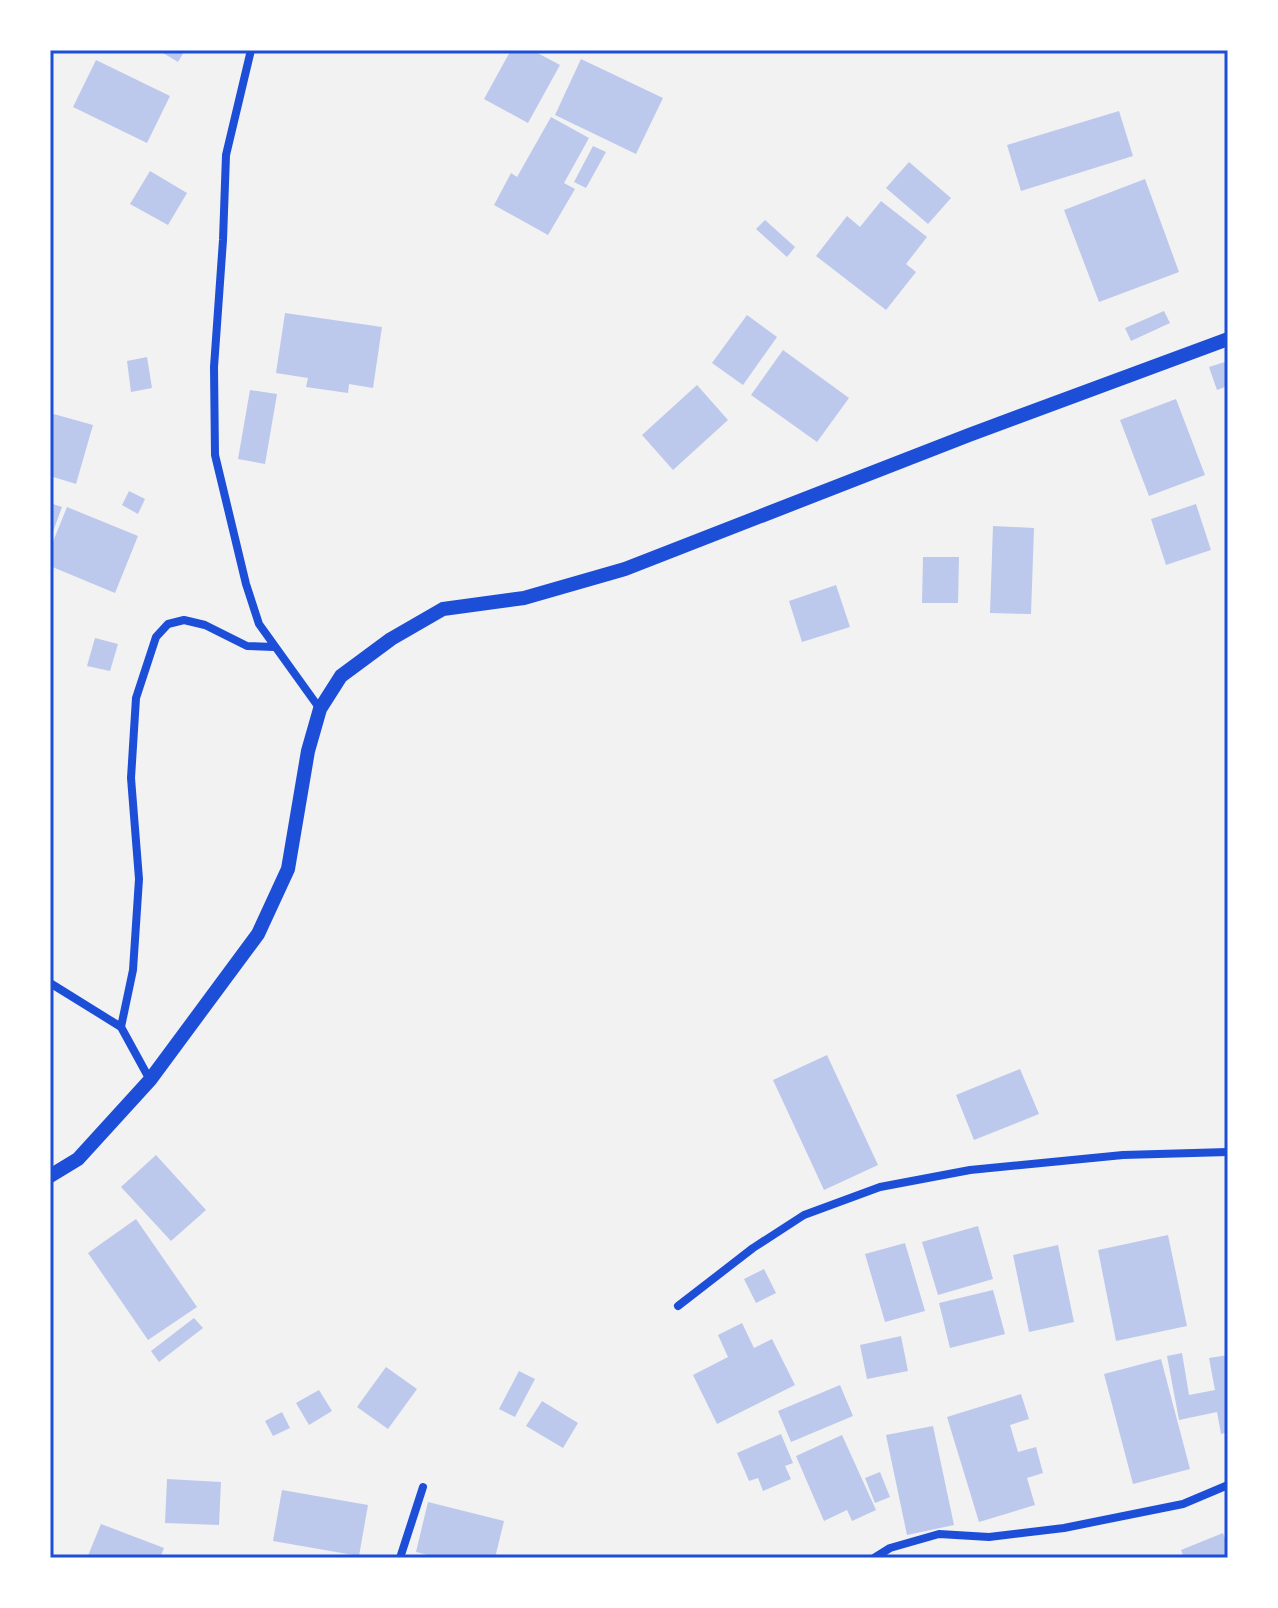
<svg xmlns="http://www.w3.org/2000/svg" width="1278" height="1608" viewBox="0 0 1278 1608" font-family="'DejaVu Sans',sans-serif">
<rect width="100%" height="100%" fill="#f2f2f2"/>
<!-- building -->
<path fill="#bdc9ec" d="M 158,50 L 185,50 L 178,62 Z
M 511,50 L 532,50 L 560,65 L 528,123 L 484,99 Z
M 581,59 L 663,98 L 636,154 L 555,115 Z
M 96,60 L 170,96 L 147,143 L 73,107 Z
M 1119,111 L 1133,156 L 1021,191 L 1007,145 Z
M 551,117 L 589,138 L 564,183 L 575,189 L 548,235 L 494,205 L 511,173 L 517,177 Z
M 593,146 L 606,152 L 586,188 L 574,182 Z
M 909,162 L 951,198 L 928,224 L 886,188 Z
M 150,171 L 187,193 L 168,225 L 130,204 Z
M 1145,179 L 1179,272 L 1099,302 L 1064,210 Z
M 881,201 L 927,237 L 906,264 L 916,272 L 886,310 L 816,256 L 847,216 L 860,227 Z
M 765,220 L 795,247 L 787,257 L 756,229 Z
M 1164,311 L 1170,323 L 1131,341 L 1125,328 Z
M 285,313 L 382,327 L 373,388 L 349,384 L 348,393 L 306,387 L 308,378 L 276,373 Z
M 747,315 L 777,337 L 743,385 L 712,363 Z
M 783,350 L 849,398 L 817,442 L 751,395 Z
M 147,357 L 152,388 L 131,392 L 127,361 Z
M 1228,361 L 1228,386 L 1217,390 L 1209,367 Z
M 697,385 L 728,420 L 673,470 L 642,435 Z
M 250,390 L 277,394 L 265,464 L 238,459 Z
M 1176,399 L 1205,475 L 1149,496 L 1120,420 Z
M 50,413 L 93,425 L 76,484 L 50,476 Z
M 129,491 L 145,499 L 138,514 L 122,505 Z
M 50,503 L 62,507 L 50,540 Z
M 1196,504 L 1211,550 L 1166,565 L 1151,519 Z
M 67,507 L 138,536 L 115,593 L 50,566 L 50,549 Z
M 993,526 L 1034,528 L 1031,614 L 990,613 Z
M 923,557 L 959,557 L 958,603 L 922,603 Z
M 836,585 L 850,627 L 802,642 L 789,601 Z
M 95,638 L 118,644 L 110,671 L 87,666 Z
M 827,1055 L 878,1165 L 824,1190 L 773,1080 Z
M 1020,1069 L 1039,1114 L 974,1140 L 956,1095 Z
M 156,1155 L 206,1210 L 171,1241 L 121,1187 Z
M 136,1219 L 197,1307 L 148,1340 L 88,1253 Z
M 978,1226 L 993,1279 L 938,1295 L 922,1242 Z
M 1168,1235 L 1187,1326 L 1116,1341 L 1098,1250 Z
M 905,1243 L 925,1311 L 885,1322 L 865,1254 Z
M 1058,1245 L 1074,1322 L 1029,1332 L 1013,1255 Z
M 764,1269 L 776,1293 L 756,1303 L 744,1279 Z
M 993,1290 L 1005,1334 L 950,1348 L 939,1303 Z
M 194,1318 L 203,1328 L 159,1362 L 151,1351 Z
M 742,1323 L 754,1348 L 772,1339 L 795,1385 L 717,1424 L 693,1375 L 728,1357 L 718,1335 Z
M 901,1336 L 908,1371 L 867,1379 L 860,1345 Z
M 1182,1353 L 1189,1395 L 1215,1390 L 1209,1358 L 1228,1355 L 1228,1432 L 1221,1434 L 1217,1412 L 1179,1420 L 1167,1356 Z
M 1161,1359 L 1190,1469 L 1133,1484 L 1104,1374 Z
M 386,1367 L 417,1389 L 388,1429 L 357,1407 Z
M 519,1371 L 535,1379 L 515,1417 L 499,1409 Z
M 840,1385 L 853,1416 L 791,1442 L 778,1411 Z
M 319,1390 L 332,1411 L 309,1425 L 296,1403 Z
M 1021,1394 L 1029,1419 L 1010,1425 L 1018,1452 L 1036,1447 L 1043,1473 L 1027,1478 L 1035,1505 L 979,1522 L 947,1417 Z
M 542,1401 L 578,1423 L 563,1448 L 526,1426 Z
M 282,1412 L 290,1428 L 273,1436 L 265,1421 Z
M 933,1426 L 954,1525 L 907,1535 L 886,1435 Z
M 781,1434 L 793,1463 L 785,1466 L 791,1479 L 763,1491 L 758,1478 L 749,1481 L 737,1453 Z
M 842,1435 L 876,1510 L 852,1521 L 847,1510 L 824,1521 L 796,1456 Z
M 880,1472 L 890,1497 L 875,1503 L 865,1478 Z
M 167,1479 L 221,1482 L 219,1525 L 165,1523 Z
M 282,1490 L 368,1505 L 359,1556 L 273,1541 Z
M 428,1502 L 504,1521 L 495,1558 L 440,1558 L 416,1552 Z
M 101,1524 L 164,1548 L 160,1558 L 87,1558 Z
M 1223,1533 L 1228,1547 L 1228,1558 L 1184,1558 L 1181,1550 Z"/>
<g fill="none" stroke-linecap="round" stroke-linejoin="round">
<!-- minor -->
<path stroke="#1d4ed8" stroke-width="8" d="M 251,50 L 226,155 L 223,240 L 214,367 L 215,455 L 246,584 L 259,624 L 320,709
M 50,983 L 121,1027 L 150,1080
M 121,1027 L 133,970 L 139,879 L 131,778 L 136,698 L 156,637 L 168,624 L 184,620 L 205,625 L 247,646 L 274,647
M 678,1306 L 753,1248 L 804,1215 L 880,1187 L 970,1170 L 1123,1155 L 1228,1152
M 400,1558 L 423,1487
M 874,1558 L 890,1548 L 939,1534 L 989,1537 L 1064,1528 L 1183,1504 L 1228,1485"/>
<!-- tertiary -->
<path stroke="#1d4ed8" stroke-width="14" d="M 50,1176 L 78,1159 L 150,1080 L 258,934 L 288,869 L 308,751 L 320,709 L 341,676 L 391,639 L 443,609 L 524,598 L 625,569 L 969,435 L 1228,339"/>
</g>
<!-- border -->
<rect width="1278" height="1608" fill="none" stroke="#ffffff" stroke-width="104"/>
<rect x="52" y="52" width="1174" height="1504" fill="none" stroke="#1d4ed8" stroke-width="3"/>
</svg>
